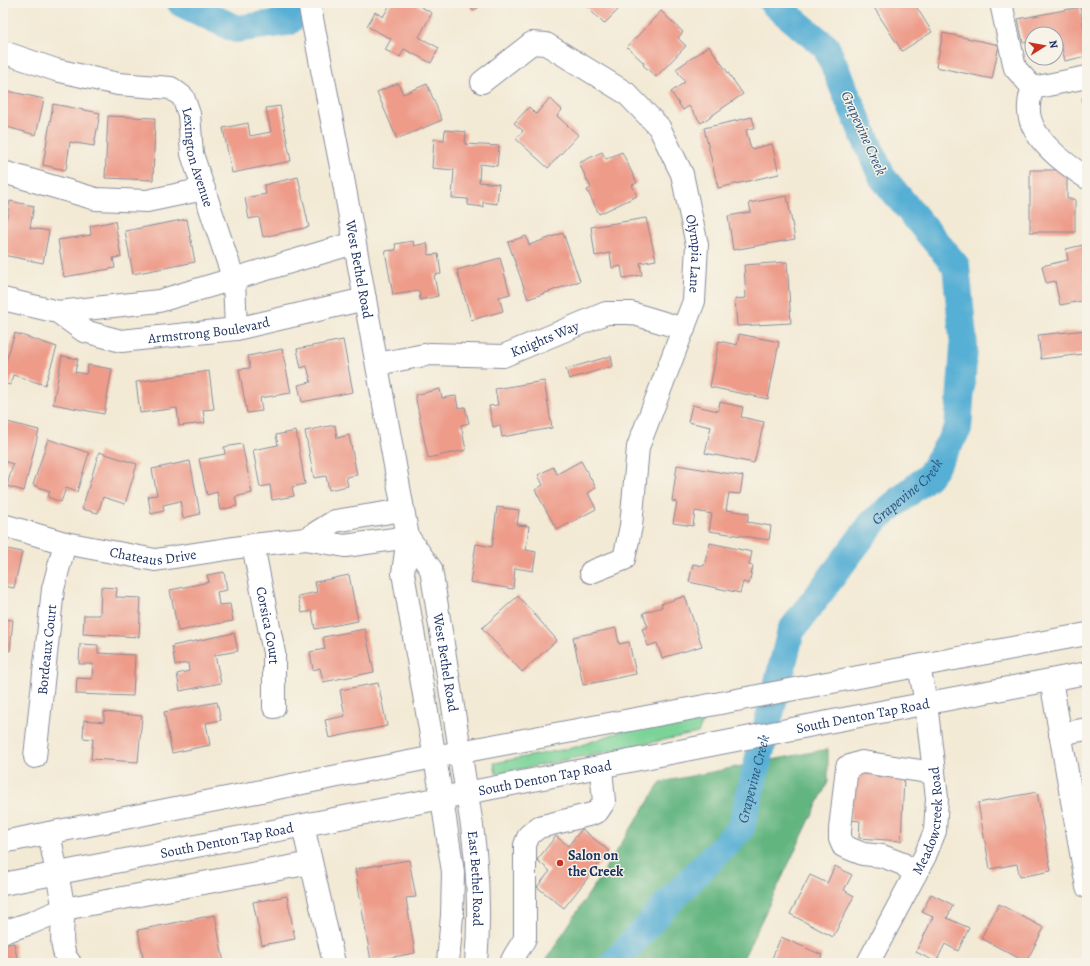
<svg xmlns="http://www.w3.org/2000/svg" width="1090" height="966" viewBox="0 0 1090 966" font-family="Alegreya,serif">
<rect width="100%" height="100%" fill="#f7f3e8"/>
<filter id="ink" filterUnits="userSpaceOnUse"><feTurbulence type="fractalNoise" baseFrequency=".025" numOctaves="2"/><feDisplacementMap in="SourceGraphic" scale="8" xChannelSelector="R" yChannelSelector="G"/><feConvolveMatrix kernelMatrix="1 2 1 2 8 2 1 2 1" color-interpolation-filters="sRGB"/></filter>
<filter id="wash" filterUnits="userSpaceOnUse"><feTurbulence type="fractalNoise" baseFrequency=".012" numOctaves="4" result="noise"/><feDisplacementMap in="SourceGraphic" scale="16" xChannelSelector="R" yChannelSelector="G"/><feGaussianBlur stdDeviation="0.9" result="paint"/><feColorMatrix in="noise" values="0 0 0 0 0 0 0 0 0 0 0 0 0 0 0 0 0 1.4 0 .05"/><feComposite in="paint" operator="in"/></filter>
<g filter="url(#wash)">
<rect width="100%" height="100%" fill="#f3ead5"/>
<!-- green -->
<path fill="#7bd398" stroke="#4b817b" d="M 705,717 L 698,733 L 496,774 L 494,763 L 576,747 L 622,731 Z"/>
<!-- forest -->
<path fill="#64b580" stroke="#40726f" d="M 828,749 L 828,782 L 741,963 L 544,963 L 661,782 Z"/>
<g fill="none" stroke-linecap="round" stroke-linejoin="round">
<!-- river -->
<g stroke="#57afd4" stroke-width="28">
<path d="M 181,3 L 236,29 L 288,22 L 308,3"/>
<path id="s1" d="M 614,963 L 664,907 L 741,828 L 791,631 L 873,522 L 929,476 L 958,429 L 964,347 L 956,266 L 882,177 L 826,47 L 773,3"/>
</g>
</g>
<g id="blocks">
<!-- building -->
<path fill="#ee9b89" d="M 391,3 L 414,3 L 432,13 L 419,37 L 439,48 L 431,63 L 404,49 L 400,57 L 385,50 L 391,39 L 367,26 L 375,12 L 383,17 Z
M 468,3 L 485,3 L 473,11 Z
M 583,3 L 625,3 L 604,24 Z
M 871,3 L 914,3 L 932,32 L 902,51 Z
M 1080,7 L 1087,44 L 1087,56 L 1065,61 L 1061,44 L 1056,45 L 1056,34 L 1032,34 L 1032,41 L 1023,43 L 1018,19 Z
M 661,11 L 683,32 L 678,38 L 686,46 L 656,77 L 643,65 L 644,63 L 627,47 Z
M 943,33 L 999,45 L 992,79 L 936,67 Z
M 709,46 L 743,94 L 701,123 L 689,106 L 683,110 L 671,92 L 685,82 L 676,69 Z
M 398,83 L 403,94 L 427,84 L 442,120 L 397,139 L 377,92 Z
M 3,90 L 44,99 L 36,135 L 3,126 Z
M 1087,97 L 1087,122 L 1086,122 L 1082,98 Z
M 550,98 L 562,110 L 557,116 L 578,135 L 548,168 L 516,139 L 523,131 L 514,123 L 529,107 L 536,114 Z
M 53,104 L 100,113 L 94,146 L 70,142 L 66,170 L 43,165 Z
M 280,106 L 291,161 L 232,173 L 223,128 L 248,123 L 250,136 L 271,132 L 266,108 Z
M 108,116 L 155,118 L 153,180 L 105,178 Z
M 752,117 L 755,128 L 746,130 L 751,149 L 772,144 L 779,174 L 718,188 L 704,128 Z
M 445,130 L 466,132 L 465,144 L 499,146 L 497,166 L 480,164 L 479,182 L 499,184 L 497,204 L 483,202 L 483,207 L 468,205 L 468,199 L 452,198 L 454,170 L 432,168 L 434,139 L 444,140 Z
M 602,152 L 606,159 L 622,152 L 637,183 L 632,185 L 637,196 L 599,214 L 587,190 L 591,188 L 579,163 Z
M 1030,170 L 1067,170 L 1067,199 L 1075,199 L 1075,232 L 1030,232 Z
M 298,177 L 309,227 L 263,237 L 259,217 L 249,219 L 245,198 L 266,194 L 264,185 Z
M 787,196 L 795,239 L 733,250 L 728,216 L 751,212 L 749,203 Z
M 10,201 L 34,206 L 30,228 L 49,231 L 43,263 L 3,255 L 3,234 Z
M 646,218 L 656,260 L 640,263 L 642,275 L 623,278 L 621,266 L 612,268 L 610,253 L 595,256 L 591,227 Z
M 187,219 L 195,262 L 133,274 L 125,231 Z
M 115,221 L 121,257 L 113,258 L 115,268 L 64,277 L 58,240 L 91,235 L 90,226 Z
M 563,233 L 580,281 L 528,299 L 508,242 L 526,236 L 529,245 Z
M 413,241 L 414,246 L 427,243 L 429,255 L 438,254 L 441,274 L 434,275 L 438,296 L 420,300 L 419,291 L 393,295 L 385,251 L 396,250 L 395,244 Z
M 1087,244 L 1087,300 L 1060,305 L 1055,281 L 1046,283 L 1042,266 L 1068,260 L 1066,249 Z
M 500,258 L 510,294 L 499,297 L 503,311 L 471,320 L 457,270 Z
M 787,262 L 791,323 L 737,326 L 735,299 L 746,298 L 744,265 Z
M 1087,330 L 1087,369 L 1084,354 L 1041,359 L 1038,335 Z
M 15,333 L 57,347 L 45,385 L 13,375 L 10,385 L 3,383 L 3,371 Z
M 739,334 L 779,342 L 768,399 L 710,387 L 719,341 L 737,345 Z
M 343,340 L 353,392 L 302,402 L 298,385 L 311,382 L 307,366 L 301,368 L 297,349 Z
M 282,349 L 291,393 L 260,398 L 262,411 L 247,413 L 239,369 L 250,368 L 248,356 Z
M 62,356 L 78,359 L 75,372 L 86,374 L 88,365 L 112,369 L 104,414 L 53,404 Z
M 611,356 L 613,366 L 569,379 L 566,369 Z
M 209,371 L 214,409 L 203,410 L 205,423 L 179,426 L 177,408 L 140,413 L 136,382 Z
M 544,381 L 552,428 L 502,437 L 500,425 L 493,427 L 489,406 L 498,405 L 495,389 Z
M 440,389 L 442,398 L 456,396 L 458,408 L 465,407 L 469,423 L 461,425 L 466,450 L 428,458 L 415,395 Z
M 720,402 L 743,407 L 741,417 L 764,422 L 754,463 L 705,453 L 711,427 L 688,422 L 692,405 L 718,411 Z
M 3,421 L 39,430 L 24,491 L 7,486 L 13,464 L 3,461 Z
M 335,425 L 337,438 L 349,435 L 357,475 L 346,477 L 348,486 L 329,490 L 326,476 L 314,478 L 305,431 Z
M 296,431 L 305,484 L 292,487 L 294,496 L 272,500 L 270,485 L 260,487 L 253,450 L 278,445 L 276,435 Z
M 48,439 L 89,453 L 77,492 L 66,488 L 61,502 L 48,497 L 50,491 L 33,485 Z
M 242,444 L 252,493 L 235,497 L 237,506 L 220,510 L 217,492 L 207,495 L 199,459 L 225,454 L 224,447 Z
M 99,452 L 137,464 L 125,504 L 103,497 L 98,513 L 82,509 Z
M 190,461 L 200,514 L 183,518 L 180,501 L 163,505 L 164,511 L 151,514 L 148,496 L 157,495 L 152,469 Z
M 581,461 L 596,488 L 588,493 L 596,509 L 557,530 L 535,490 L 543,485 L 538,475 L 553,467 L 557,474 Z
M 677,465 L 743,476 L 740,494 L 729,493 L 726,510 L 749,513 L 747,522 L 771,526 L 769,540 L 709,531 L 712,514 L 695,511 L 693,526 L 673,523 L 677,502 L 672,501 Z
M 497,507 L 519,510 L 517,525 L 529,526 L 526,550 L 536,552 L 533,571 L 515,568 L 513,589 L 470,582 L 476,544 L 492,547 Z
M 710,543 L 752,552 L 749,565 L 753,566 L 749,584 L 743,582 L 740,593 L 689,582 L 693,564 L 704,566 Z
M 3,548 L 22,552 L 14,588 L 3,586 Z
M 224,572 L 227,590 L 217,592 L 219,605 L 230,604 L 233,621 L 178,631 L 170,590 L 209,582 L 207,575 Z
M 349,575 L 358,621 L 315,629 L 312,611 L 302,613 L 298,596 L 317,592 L 315,582 Z
M 101,587 L 117,588 L 116,597 L 141,598 L 139,637 L 83,634 L 84,615 L 100,615 Z
M 518,596 L 557,640 L 522,672 L 482,628 Z
M 685,596 L 702,646 L 662,658 L 657,643 L 648,646 L 642,629 L 648,627 L 643,613 L 662,607 L 661,604 Z
M 3,619 L 13,620 L 10,651 L 3,650 Z
M 616,628 L 619,644 L 629,642 L 636,674 L 583,685 L 573,637 Z
M 365,629 L 374,672 L 323,682 L 320,668 L 313,670 L 310,652 L 325,649 L 323,637 Z
M 234,633 L 238,651 L 215,655 L 221,683 L 180,691 L 177,674 L 189,671 L 188,663 L 175,665 L 172,646 Z
M 80,644 L 98,645 L 98,653 L 135,655 L 133,696 L 76,694 L 77,678 L 92,679 L 93,664 L 79,664 Z
M 3,670 L 6,670 L 4,689 L 3,689 Z
M 378,683 L 387,726 L 329,738 L 325,720 L 345,716 L 340,690 Z
M 217,702 L 221,720 L 206,723 L 210,745 L 172,753 L 164,712 Z
M 104,712 L 142,716 L 138,762 L 91,759 L 93,739 L 83,738 L 84,720 L 104,722 Z
M 852,771 L 875,772 L 875,776 L 904,778 L 901,841 L 859,838 L 860,821 L 850,820 Z
M 1037,792 L 1051,871 L 1020,877 L 1017,864 L 990,869 L 978,803 Z
M 582,829 L 609,851 L 564,908 L 537,887 L 550,871 L 537,860 L 556,836 L 568,846 Z
M 409,860 L 416,897 L 406,898 L 415,953 L 371,961 L 355,869 Z
M 835,866 L 852,875 L 844,890 L 854,896 L 833,937 L 790,914 L 810,875 L 827,883 Z
M 931,894 L 953,905 L 947,918 L 969,928 L 958,951 L 945,944 L 936,962 L 916,952 L 933,917 L 922,912 Z
M 287,896 L 295,939 L 262,945 L 253,902 Z
M 999,904 L 1044,928 L 1026,962 L 981,938 Z
M 215,915 L 224,963 L 144,963 L 138,930 Z
M 781,937 L 822,955 L 819,963 L 770,963 Z
M 14,943 L 18,963 L 3,963 L 3,945 Z"/>
</g>
</g>
<g filter="url(#ink)">
<use href="#blocks" fill-opacity="0" stroke="#878c9a" stroke-width="1"/>
<g fill="none" stroke-linecap="round" stroke-linejoin="round">
<!-- minor casing -->
<g stroke="#878c9a" stroke-width="24">
<g id="minor">
<path d="M 1001,3 L 1015,68 L 1033,88 L 1087,77"/>
<path id="s2" d="M 3,52 L 56,70 L 118,84 L 171,88 L 183,97 L 189,114 L 192,154 L 234,280 L 236,329"/>
<path id="s3" d="M 482,82 L 532,43 L 546,44 L 626,93 L 659,127 L 682,174 L 697,245 L 694,301 L 638,447 L 631,526 L 624,559 L 591,572"/>
<path d="M 1033,88 C 1031,93 1029,100 1029,106 C 1026,136 1065,164 1087,178"/>
<path d="M 3,172 L 96,199 L 147,201 L 204,189"/>
<path d="M 3,299 L 58,312 L 159,301 L 354,243"/>
<path id="s4" d="M 58,312 L 84,331 L 121,341 L 236,329 L 365,299"/>
<path id="s5" d="M 377,364 L 430,354 L 503,356 L 606,313 L 631,313 L 684,329"/>
<path id="s6" d="M 3,525 L 65,543 L 155,560 L 253,545 L 306,539 L 345,546 L 408,537"/>
<path d="M 306,539 L 335,521 L 403,510"/>
<path id="s7" d="M 253,545 L 274,653 L 274,707"/>
<path d="M 1051,680 L 1087,887"/>
<path d="M 1060,734 L 1087,729"/>
<path id="s8" d="M 35,757 L 53,589 L 65,543"/>
<path id="s9" d="M 467,794 C 477,850 481,906 476,963"/>
<path d="M 442,799 L 453,872 L 452,915 L 448,963"/>
<path d="M 303,826 L 334,963"/>
<path d="M 57,874 L 64,909 L 311,863"/>
<path d="M 915,875 L 903,864 L 882,856 L 863,854 L 843,846 L 840,839 L 840,829 L 847,767 L 862,762 L 934,773"/>
<path d="M 3,932 L 31,923 L 64,909 C 63,925 58,950 70,963"/>
<path d="M 511,963 C 514,954 521,947 525,938 L 525,845 L 529,835 L 539,827 L 592,814 L 598,811 L 604,802 L 601,768"/>
<path id="s10" d="M 868,963 L 925,856 L 935,831 L 937,798 L 926,703 L 919,666"/>
</g>
</g>
<!-- major casing -->
<g stroke="#878c9a" stroke-width="24">
<g id="major">
<path id="s11" d="M 309,3 L 341,167 L 408,537 L 403,573 L 442,799"/>
<path id="s12" d="M 408,537 L 431,569 L 467,794"/>
<path d="M 49,833 L 57,874"/>
<path d="M 3,842 L 434,757 L 1087,634"/>
<path id="s13" d="M 3,884 L 833,721 L 1087,673"/>
</g>
</g>
<!-- minor -->
<use href="#minor" stroke="#fff" stroke-width="22"/>
<!-- major -->
<use href="#major" stroke="#fff" stroke-width="22"/>
</g>
</g>
<!-- markers -->
<circle fill="#c8321e" stroke="#f7f3e8" stroke-width="1.5" cx="560" cy="863" r="4"/>
<g text-anchor="middle" dominant-baseline="central" stroke-width="3" stroke-linejoin="round" paint-order="stroke">
<!-- street labels -->
<g font-size="14" fill="#1b2f5e" stroke="#f7f3e8">
<text stroke="none"><textPath href="#s2" startOffset="250">Lexington Avenue</textPath></text>
<text stroke="none"><textPath href="#s3" startOffset="352">Olympia Lane</textPath></text>
<text stroke="none"><textPath href="#s11" startOffset="271">West Bethel Road</textPath></text>
<text stroke="none"><textPath href="#s4" startOffset="159">Armstrong Boulevard</textPath></text>
<text stroke="none"><textPath href="#s5" startOffset="172">Knights Way</textPath></text>
<text stroke="none"><textPath href="#s6" startOffset="154">Chateaus Drive</textPath></text>
<text stroke="none"><textPath href="#s7" startOffset="82">Corsica Court</textPath></text>
<text stroke="none"><textPath href="#s8" startOffset="108">Bordeaux Court</textPath></text>
<text stroke="none"><textPath href="#s12" startOffset="134">West Bethel Road</textPath></text>
<text stroke="none"><textPath href="#s13" startOffset="876">South Denton Tap Road</textPath></text>
<text stroke="none"><textPath href="#s13" startOffset="552">South Denton Tap Road</textPath></text>
<text stroke="none"><textPath href="#s10" startOffset="157">Meadowcreek Road</textPath></text>
<text stroke="none"><textPath href="#s13" startOffset="228">South Denton Tap Road</textPath></text>
<text stroke="none"><textPath href="#s9" startOffset="85">East Bethel Road</textPath></text>
</g>
<!-- poi labels -->
<g font-size="14" font-weight="bold" fill="#1b2f5e" stroke="#f7f3e8" text-anchor="start">
<text x="568" y="855">Salon on<tspan x="568" dy="16">the Creek</tspan></text>
</g>
<!-- water labels -->
<g font-size="15" font-style="italic" fill="#2d5581" stroke="#f7f3e8">
<text transform="translate(864 133) rotate(66)">Grapevine Creek</text>
<text stroke="none"><textPath href="#s1" startOffset="571">Grapevine Creek</textPath></text>
<text stroke="none"><textPath href="#s1" startOffset="236">Grapevine Creek</textPath></text>
</g>
</g>
<!-- margin -->
<rect width="1090" height="966" fill="none" stroke="#f7f3e8" stroke-width="16"/>
<!-- north arrow -->
<g transform="translate(1044 46) rotate(79)"><circle r="19" fill="#f7f3e8" stroke="#9fa5b1"/>
<path d="M0-3L7 15L0 10L-7 15Z" fill="#c8321e"/>
<text y="-6" font-size="11" font-weight="bold" text-anchor="middle" fill="#1b2f5e">N</text>
</g>
</svg>
